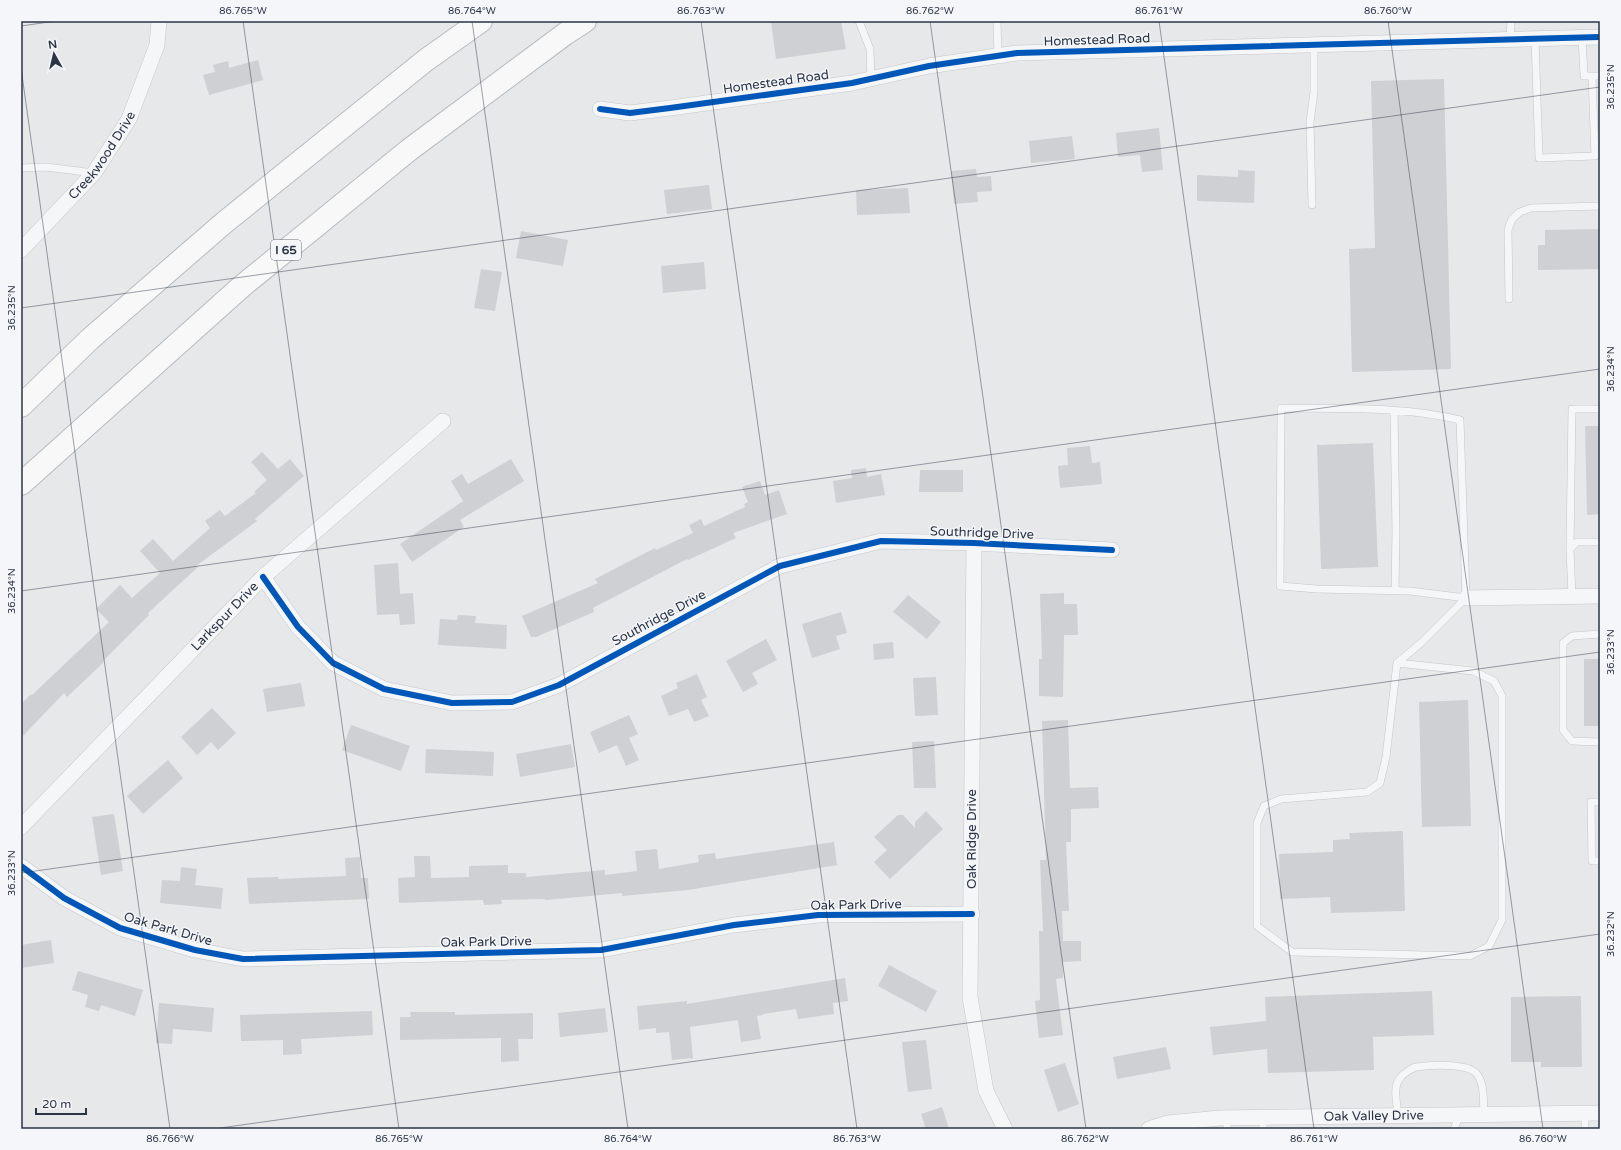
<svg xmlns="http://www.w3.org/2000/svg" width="1621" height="1150" viewBox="0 0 1621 1150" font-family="'Varela Round',sans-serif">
<rect width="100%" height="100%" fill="#e6e8ea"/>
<!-- building -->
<path fill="#ced0d3" d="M 771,21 L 841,21 L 846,49 L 776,59 Z
M 258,60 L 263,80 L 209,95 L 203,75 L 215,72 L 213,65 L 228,61 L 229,68 Z
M 1444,79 L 1451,369 L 1352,372 L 1349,249 L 1375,248 L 1371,81 Z
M 1159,128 L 1163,170 L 1142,172 L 1140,155 L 1118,157 L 1116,133 Z
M 1072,136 L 1075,159 L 1031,163 L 1029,141 Z
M 976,169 L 977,177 L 991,176 L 992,191 L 977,192 L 978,202 L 954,204 L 951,171 Z
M 1238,170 L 1255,171 L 1254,203 L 1197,201 L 1197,175 L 1238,177 Z
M 709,185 L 712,209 L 667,214 L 664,190 Z
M 908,188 L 910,213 L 857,215 L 856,190 Z
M 1600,229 L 1600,269 L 1538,270 L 1538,245 L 1545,245 L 1545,230 Z
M 521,231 L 568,240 L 563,266 L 516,258 Z
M 704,262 L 706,289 L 663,293 L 661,266 Z
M 481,269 L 502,272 L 495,311 L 474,308 Z
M 1585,426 L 1600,426 L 1600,514 L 1587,515 Z
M 1373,443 L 1378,567 L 1321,569 L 1317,445 Z
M 1090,446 L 1092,463 L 1100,462 L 1102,484 L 1060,488 L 1058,466 L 1068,465 L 1067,448 Z
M 262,452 L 278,469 L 290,459 L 304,476 L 255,519 L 257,521 L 196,566 L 198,567 L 148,613 L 149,615 L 103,661 L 104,662 L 67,697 L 64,693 L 21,738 L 21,704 L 31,694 L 32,695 L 109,622 L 96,609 L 120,585 L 132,598 L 160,573 L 140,551 L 153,539 L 173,561 L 210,528 L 205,521 L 220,510 L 225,516 L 256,493 L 254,492 L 267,480 L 251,462 Z
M 511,459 L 524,481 L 460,520 L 464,527 L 412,562 L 400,544 L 463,501 L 451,481 L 462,474 L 468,484 Z
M 866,468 L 867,477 L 881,474 L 885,495 L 836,503 L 833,481 L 852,478 L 851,470 Z
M 920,470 L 963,470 L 963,492 L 919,492 Z
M 760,481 L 765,495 L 779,490 L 787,514 L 733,533 L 736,538 L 688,560 L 687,559 L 593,608 L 594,612 L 536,637 L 531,637 L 522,616 L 598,583 L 595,579 L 655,548 L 656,550 L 693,533 L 689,525 L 701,519 L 704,526 L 745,507 L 744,504 L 748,502 L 742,487 Z
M 398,563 L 400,594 L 413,593 L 415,624 L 400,625 L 399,614 L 377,615 L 374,565 Z
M 1064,593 L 1064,604 L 1077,604 L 1078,635 L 1064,635 L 1063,697 L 1039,696 L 1039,659 L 1042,659 L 1040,594 Z
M 908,595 L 941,622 L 927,639 L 893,612 Z
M 841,612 L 847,633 L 836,636 L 840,649 L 812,658 L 802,624 Z
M 458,615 L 476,616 L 475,623 L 507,625 L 506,649 L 438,645 L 440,619 L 457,620 Z
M 766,639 L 777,660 L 752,673 L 758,684 L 743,692 L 726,661 Z
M 893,642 L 894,658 L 874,660 L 873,644 Z
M 1584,659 L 1600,659 L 1600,726 L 1584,726 Z
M 697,674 L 707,697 L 701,700 L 709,716 L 694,722 L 688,709 L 669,716 L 661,696 L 678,688 L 676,683 Z
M 936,677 L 938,715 L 915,716 L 913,678 Z
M 301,683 L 305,706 L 267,712 L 263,689 Z
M 1468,700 L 1471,826 L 1422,827 L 1419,702 Z
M 212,708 L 236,733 L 218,750 L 211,742 L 197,755 L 181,737 Z
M 629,715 L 638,734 L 629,738 L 639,760 L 626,766 L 617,745 L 599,753 L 590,732 Z
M 1068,720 L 1070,788 L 1098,787 L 1099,808 L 1071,809 L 1071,842 L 1066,842 L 1069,911 L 1062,911 L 1063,941 L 1081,941 L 1081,961 L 1063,962 L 1063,978 L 1056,979 L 1063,1035 L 1039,1038 L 1035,1001 L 1040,1000 L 1039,931 L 1043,931 L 1040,860 L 1046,860 L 1042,721 Z
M 351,725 L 410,746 L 401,771 L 342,750 Z
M 934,741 L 936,788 L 914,788 L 912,742 Z
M 571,744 L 575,767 L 520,777 L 516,754 Z
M 426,749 L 494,752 L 493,776 L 425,773 Z
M 168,760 L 183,778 L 143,814 L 127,796 Z
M 926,811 L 943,829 L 890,879 L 874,862 L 887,850 L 874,837 L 898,815 L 903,815 L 915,828 L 915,822 Z
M 114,814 L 123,871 L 101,875 L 92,817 Z
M 1403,831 L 1405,911 L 1331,913 L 1330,897 L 1280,899 L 1279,854 L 1333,852 L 1333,840 L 1350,839 L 1349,833 Z
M 834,842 L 837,865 L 688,890 L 622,896 L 622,893 L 546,900 L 545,899 L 501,900 L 502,904 L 484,905 L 483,900 L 399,903 L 398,878 L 415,877 L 414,856 L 430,856 L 431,878 L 469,877 L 469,866 L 508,865 L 508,873 L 526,873 L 526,877 L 605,870 L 605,875 L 637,871 L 635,851 L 657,849 L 659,869 L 699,862 L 698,855 L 715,853 L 716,859 Z
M 360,857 L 361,878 L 368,878 L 369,899 L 249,904 L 247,878 L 278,877 L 278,879 L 346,876 L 345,858 Z
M 181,867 L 197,869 L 195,885 L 223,888 L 221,909 L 160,903 L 162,880 L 180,881 Z
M 51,940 L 54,963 L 21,968 L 21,945 Z
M 889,965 L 937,991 L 926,1012 L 878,986 Z
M 78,971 L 143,990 L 135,1016 L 101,1005 L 99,1011 L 85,1007 L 88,995 L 72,990 Z
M 845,978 L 848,1001 L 833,1003 L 834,1014 L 798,1019 L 796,1009 L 763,1014 L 763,1015 L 757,1016 L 761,1039 L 741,1042 L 738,1020 L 690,1027 L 693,1058 L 672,1060 L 669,1032 L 656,1033 L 656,1028 L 639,1030 L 637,1006 L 687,1001 L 687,1004 Z
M 1432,991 L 1434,1035 L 1373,1037 L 1374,1070 L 1268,1073 L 1267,1049 L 1213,1055 L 1210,1027 L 1266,1021 L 1265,997 Z
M 1581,996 L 1582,1067 L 1541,1067 L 1541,1062 L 1511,1062 L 1511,997 Z
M 159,1003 L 214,1008 L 212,1032 L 173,1029 L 172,1044 L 156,1043 Z
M 605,1008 L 608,1032 L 560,1037 L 558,1013 Z
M 372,1011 L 373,1035 L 301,1039 L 302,1054 L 283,1055 L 283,1040 L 241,1041 L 240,1015 Z
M 410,1012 L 455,1012 L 455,1015 L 533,1013 L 533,1039 L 518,1039 L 519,1061 L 501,1062 L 501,1038 L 400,1040 L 400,1017 L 411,1017 Z
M 926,1040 L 932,1089 L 908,1092 L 902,1042 Z
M 1166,1047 L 1171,1069 L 1117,1079 L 1113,1057 Z
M 1065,1063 L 1079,1104 L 1058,1112 L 1044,1070 Z
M 942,1107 L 949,1129 L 926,1129 L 921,1114 Z"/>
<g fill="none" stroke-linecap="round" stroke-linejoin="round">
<!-- lane casing -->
<g stroke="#c4c6c8" stroke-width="8">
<path id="lane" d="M 859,21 L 870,49 L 871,79
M 997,21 L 998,56
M 1582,37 L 1584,76 L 1600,76
M 1510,39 L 1511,21
M 1535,39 L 1539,158 L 1595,156 L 1592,76
M 21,168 L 46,167 L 94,173
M 1312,205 L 1310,122 L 1314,92 L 1314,45
M 1509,299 L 1508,230 L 1512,219 L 1520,212 L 1531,208 L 1600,206
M 1394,411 L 1396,531 L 1395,591
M 1570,549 L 1572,409 L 1600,409
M 1572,597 L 1570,549 L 1577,542 L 1600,542
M 1600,634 L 1572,636 L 1563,643 L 1563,730 L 1572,741 L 1600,742
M 1397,663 L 1473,671 L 1494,681 L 1502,696 L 1502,920 L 1489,946 L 1470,956 L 1292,952 L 1257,926 L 1257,823 L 1264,806 L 1281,799 L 1367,792 L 1380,783 L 1386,757 L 1397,663 L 1421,643 L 1466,598 L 1460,420 C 1404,406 1339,409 1281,408 L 1280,586 L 1317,589 L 1410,591 L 1466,598
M 1600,802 L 1591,802 L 1592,861 L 1600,861
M 1398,1115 C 1397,1103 1392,1086 1401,1077 C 1404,1073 1412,1068 1416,1067 C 1430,1065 1466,1063 1476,1073 C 1485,1083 1483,1101 1484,1114
M 1263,1117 L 1263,1129
M 1227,1129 L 1227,1118
M 1454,1129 L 1460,1114
M 1585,1129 L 1585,1113"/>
</g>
<!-- street casing -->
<g stroke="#c4c6c8" stroke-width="16">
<g id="street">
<path d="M 600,109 L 630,113 L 670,108 L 852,83 L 929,66 L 1017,53 L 1600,37"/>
<path id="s1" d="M 21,250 L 94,173 L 129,119 L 157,45 L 159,21"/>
<path d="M 974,543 L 970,997 L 986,1091 L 1005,1129"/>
<path d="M 263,577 L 298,627 L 333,663 L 384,689 L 452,703 L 512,702 L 559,685 L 780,566 L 881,541 L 974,543 L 1112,550"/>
<path d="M 1466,598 L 1600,596"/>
<path id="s2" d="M 21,827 L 263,577 L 443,421"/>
<path d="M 21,866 L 64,898 L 120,928 L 195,950 L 243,959 L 601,950 L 734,925 L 818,915 L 972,914"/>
<path id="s3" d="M 1149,1129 L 1168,1123 L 1220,1118 L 1600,1113"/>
</g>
</g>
<!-- highway casing -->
<g stroke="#b8bbbf" stroke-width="24">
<path id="highway" d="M 21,406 L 90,339 L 225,222 L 426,60 L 481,21
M 21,484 L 241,287 L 409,150 L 565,34 L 585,21"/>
</g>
<!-- lane -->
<use href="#lane" stroke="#f5f6f7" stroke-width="7"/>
<!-- street -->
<use href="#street" stroke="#f5f6f7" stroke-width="15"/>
<!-- highway -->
<use href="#highway" stroke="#f8f8f8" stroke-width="22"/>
<!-- cycleway casing -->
<g stroke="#f4f6f9" stroke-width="8">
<path id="cycleway" d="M 600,109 L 630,113 L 670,108 L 852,83 L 929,66 L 1017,53 L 1600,37
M 263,577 L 298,627 L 333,663 L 384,689 L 452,703 L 512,702 L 559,685 L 780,566 L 881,541 L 974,543 L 1112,550
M 21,866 L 64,898 L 120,928 L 195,950 L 243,959 L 601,950 L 734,925 L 818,915 L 972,914"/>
</g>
<!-- cycleway -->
<use href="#cycleway" stroke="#0057b8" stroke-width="6"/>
</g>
<!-- ticks -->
<path fill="none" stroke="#2b3445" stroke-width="1" stroke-opacity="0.45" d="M 243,21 L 399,1129M 472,21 L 628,1129M 701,21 L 857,1129M 930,21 L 1086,1129M 1159,21 L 1314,1129M 1388,21 L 1543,1129M 21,26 L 56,21M 21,68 L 170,1129M 21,308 L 1600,87M 21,591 L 1600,369M 21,873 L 1600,652M 213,1129 L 1600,934"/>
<g text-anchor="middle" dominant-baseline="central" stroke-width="3" stroke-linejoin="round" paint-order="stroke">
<!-- shield labels -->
<rect fill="#f4f6f9" stroke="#676e7b" stroke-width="1" x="271" y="240" width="30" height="20" rx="3"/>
<g font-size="12" font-weight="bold" fill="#2b3445">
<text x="286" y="250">I 65</text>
</g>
<!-- street labels -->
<g font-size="13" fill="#2b3445" stroke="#f4f6f9">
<text transform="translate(1097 40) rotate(-2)">Homestead Road</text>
<text transform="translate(776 82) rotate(-8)">Homestead Road</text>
<text stroke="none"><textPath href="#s1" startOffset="125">Creekwood Drive</textPath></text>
<text transform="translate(982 533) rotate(2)">Southridge Drive</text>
<text stroke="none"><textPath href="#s2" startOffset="293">Larkspur Drive</textPath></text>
<text transform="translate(659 618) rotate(-28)">Southridge Drive</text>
<text transform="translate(972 839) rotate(-90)">Oak Ridge Drive</text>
<text transform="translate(856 905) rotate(-1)">Oak Park Drive</text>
<text transform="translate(168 929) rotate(16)">Oak Park Drive</text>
<text transform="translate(486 942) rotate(-1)">Oak Park Drive</text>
<text stroke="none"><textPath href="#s3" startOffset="226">Oak Valley Drive</textPath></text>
</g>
</g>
<!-- border -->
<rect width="1621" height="1150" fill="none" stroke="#f4f6f9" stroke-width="44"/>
<!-- north arrow -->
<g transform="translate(54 54) rotate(352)" stroke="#f4f6f9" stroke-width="3" paint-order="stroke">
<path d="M0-3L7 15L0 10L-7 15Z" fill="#2b3445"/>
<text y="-6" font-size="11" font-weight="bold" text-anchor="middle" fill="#2b3445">N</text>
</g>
<!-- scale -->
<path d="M36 1108v6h50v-6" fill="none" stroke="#2b3445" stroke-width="2"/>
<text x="42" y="1108" font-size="12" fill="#2b3445" stroke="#f4f6f9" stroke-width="3" paint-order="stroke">20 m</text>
<rect x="22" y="22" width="1577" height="1106" fill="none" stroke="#2b3445" stroke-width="1.5"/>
<g font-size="10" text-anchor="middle" fill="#2b3445">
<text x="243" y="14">86.765°W</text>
<text x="472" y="14">86.764°W</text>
<text x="701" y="14">86.763°W</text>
<text x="930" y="14">86.762°W</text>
<text x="1159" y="14">86.761°W</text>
<text x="1388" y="14">86.760°W</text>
<text transform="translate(1610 87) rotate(-90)" y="4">36.235°N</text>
<text transform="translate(11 308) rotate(-90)" y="4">36.235°N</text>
<text transform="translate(1610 369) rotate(-90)" y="4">36.234°N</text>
<text transform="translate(11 591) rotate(-90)" y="4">36.234°N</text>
<text transform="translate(1610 652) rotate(-90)" y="4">36.233°N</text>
<text transform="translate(11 873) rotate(-90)" y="4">36.233°N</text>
<text transform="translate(1610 934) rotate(-90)" y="4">36.232°N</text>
<text x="170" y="1142">86.766°W</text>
<text x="399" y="1142">86.765°W</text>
<text x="628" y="1142">86.764°W</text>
<text x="857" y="1142">86.763°W</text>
<text x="1085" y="1142">86.762°W</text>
<text x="1314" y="1142">86.761°W</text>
<text x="1543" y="1142">86.760°W</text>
</g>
</svg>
